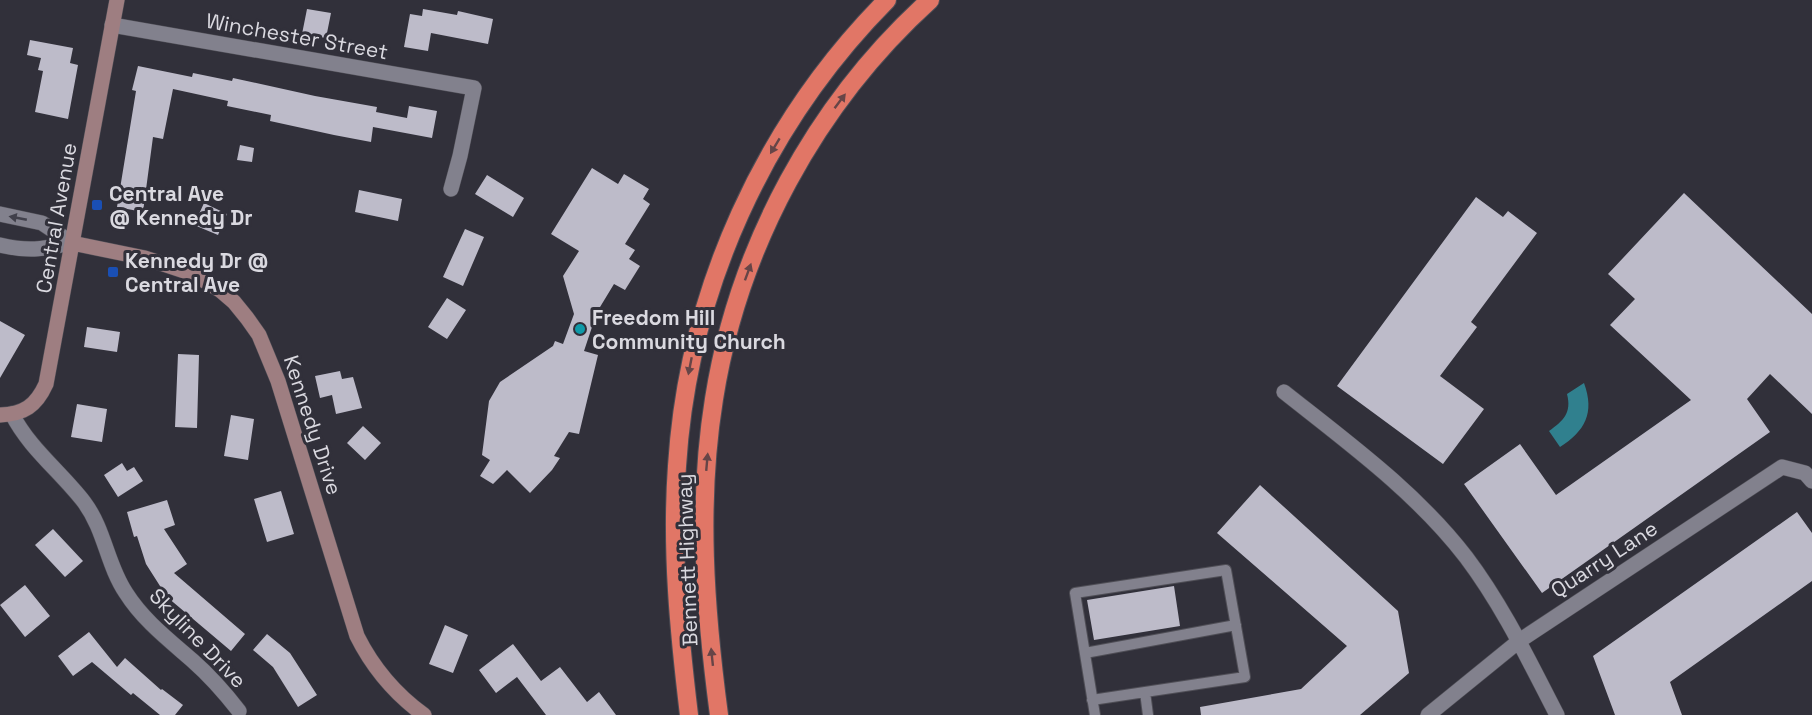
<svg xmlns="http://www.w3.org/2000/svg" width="1812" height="715" viewBox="0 0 1812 715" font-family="'Space Grotesk',sans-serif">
<rect width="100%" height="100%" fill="#31303a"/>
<!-- water -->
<path fill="#30808e" d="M 1584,383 C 1595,413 1585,431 1560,447 L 1549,431 C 1563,421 1572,413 1567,394 Z"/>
<!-- building -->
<path fill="#bdbbc9" d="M 307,9 L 331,13 L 326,38 L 302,34 Z
M 423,9 L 457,15 L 458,11 L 493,19 L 488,44 L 431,33 L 428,51 L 404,47 L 410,14 L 422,16 Z
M 30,40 L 73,48 L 70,63 L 78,65 L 68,119 L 35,112 L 43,71 L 38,70 L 41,58 L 27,55 Z
M 138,66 L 192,77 L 193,73 L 232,81 L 233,78 L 315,96 L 377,107 L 376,112 L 407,118 L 409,106 L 437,111 L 432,138 L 373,127 L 371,142 L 334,135 L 270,121 L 271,115 L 227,106 L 228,101 L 173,89 L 163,139 L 153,137 L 143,212 L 117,207 L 136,91 L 132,90 Z
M 240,145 L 254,148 L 252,162 L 237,160 Z
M 592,168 L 618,184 L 624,174 L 649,189 L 643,199 L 650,204 L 625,244 L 635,250 L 629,259 L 640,266 L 625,290 L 614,284 L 597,312 L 584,351 L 598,355 L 579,434 L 569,432 L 554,456 L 560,458 L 552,470 L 530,493 L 507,470 L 493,484 L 480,476 L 490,460 L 482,455 L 489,401 L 500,382 L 553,346 L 555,341 L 563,344 L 574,314 L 563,276 L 579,251 L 551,234 Z
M 487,175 L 524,198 L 513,217 L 475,194 Z
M 359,190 L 402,199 L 398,221 L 355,212 Z
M 1684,193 L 1812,314 L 1812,414 L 1770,374 L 1747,399 L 1770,432 L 1542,593 L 1464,484 L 1520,444 L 1556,495 L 1691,400 L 1610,325 L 1635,299 L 1608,274 Z
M 1476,197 L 1503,217 L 1508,211 L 1537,233 L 1471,322 L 1477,327 L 1440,376 L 1484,409 L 1443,464 L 1337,386 Z
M 204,203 L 227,214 L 218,235 L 194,225 Z
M 465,229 L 484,237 L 463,286 L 443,277 Z
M 447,298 L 466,310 L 447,339 L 428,327 Z
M 0,321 L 25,335 L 0,378 Z
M 87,327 L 120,332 L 117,352 L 84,347 Z
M 178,354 L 199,355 L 197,428 L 175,427 Z
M 340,371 L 342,379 L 353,377 L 362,408 L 336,414 L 332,395 L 320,398 L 315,376 Z
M 77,404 L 107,409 L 102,442 L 71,437 Z
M 231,415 L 254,419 L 248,460 L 224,456 Z
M 363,426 L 381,443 L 365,460 L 347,443 Z
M 122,463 L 127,471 L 134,467 L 143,481 L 118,497 L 104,475 Z
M 1260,485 L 1398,611 L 1409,673 L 1360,715 L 1201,715 L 1200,707 L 1301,689 L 1347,646 L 1217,533 Z
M 281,491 L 294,534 L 267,542 L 254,499 Z
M 167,500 L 175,525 L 164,529 L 187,564 L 174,573 L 245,634 L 231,651 L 167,597 L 146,564 L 137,536 L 134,537 L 127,512 Z
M 1797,512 L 1812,533 L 1812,581 L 1670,682 L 1682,715 L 1615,715 L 1593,656 Z
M 53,529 L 83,561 L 65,577 L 35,545 Z
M 25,585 L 50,616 L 25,637 L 0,605 Z
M 1174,586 L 1180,626 L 1094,640 L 1087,600 Z
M 445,625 L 468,635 L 453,673 L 429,664 Z
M 89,632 L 117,667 L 125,658 L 161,690 L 162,689 L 183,705 L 175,715 L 160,715 L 133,693 L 131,695 L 92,662 L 73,676 L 58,656 Z
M 267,634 L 290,653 L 317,695 L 298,707 L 273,667 L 253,650 Z
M 513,644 L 541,681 L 560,667 L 587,702 L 599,692 L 616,715 L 546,715 L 517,677 L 496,693 L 479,670 Z"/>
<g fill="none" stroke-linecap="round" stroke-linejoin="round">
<!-- lane casing -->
<g stroke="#4f4e56" stroke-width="12">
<path id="lane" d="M 1085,653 L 1236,625
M 1092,700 L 1145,692
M 1095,715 L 1075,593 L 1226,570 L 1245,677 L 1145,692 L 1148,715"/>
</g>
<!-- street casing -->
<g stroke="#4f4e56" stroke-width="16">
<path id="street" d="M 112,25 L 474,88 L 460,156 L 451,189
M 0,214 L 42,223 L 72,243
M 0,245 C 30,252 42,249 72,243
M 1284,392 C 1347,442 1416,492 1466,557 C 1503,606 1529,661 1557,715
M 12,414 C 29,448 61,472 84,502 C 105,530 107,565 126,593 C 143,620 169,640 193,661 C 210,676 225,693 239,711
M 1428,715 L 1519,641 L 1782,467 L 1805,473 L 1812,481"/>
</g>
<!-- secondary casing -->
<g stroke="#4f4e56" stroke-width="16">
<path id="secondary" d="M 72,243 L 145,258 L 193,274 L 220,290 L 234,302 L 247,318 L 259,335 L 278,381 L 357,636 C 373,668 395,694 424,715
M 0,415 C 24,414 36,406 46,384 L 117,0"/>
</g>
<!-- highway casing -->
<g stroke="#4f4e56" stroke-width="20">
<path id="highway" d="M 689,715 C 679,632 671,549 677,466 C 688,291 764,124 887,0
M 719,715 C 705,610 697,504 714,399 C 738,247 816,103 930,0"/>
</g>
<!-- lane -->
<use href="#lane" stroke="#82818d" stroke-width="10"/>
<!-- street -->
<use href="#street" stroke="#82818d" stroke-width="15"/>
<!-- secondary -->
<use href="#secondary" stroke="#9e7e81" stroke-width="15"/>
<!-- highway -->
<use href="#highway" stroke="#e17666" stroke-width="18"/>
</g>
<!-- one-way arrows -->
<defs><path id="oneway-solid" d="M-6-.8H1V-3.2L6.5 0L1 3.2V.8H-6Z" transform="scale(1.5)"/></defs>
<g fill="#664547">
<use href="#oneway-solid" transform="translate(840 101) rotate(-53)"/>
<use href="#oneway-solid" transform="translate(775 146) rotate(121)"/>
<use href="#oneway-solid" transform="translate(748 272) rotate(-70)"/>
<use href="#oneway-solid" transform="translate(690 366) rotate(101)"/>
<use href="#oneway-solid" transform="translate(707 462) rotate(-85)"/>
<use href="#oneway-solid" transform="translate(712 657) rotate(-96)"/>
</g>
<use fill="#41404b" href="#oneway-solid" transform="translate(18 218) rotate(-169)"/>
<!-- markers -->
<g fill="#1a4fb4" stroke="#31303a" stroke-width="2">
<rect x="91" y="199" width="12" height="12" rx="3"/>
<rect x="107" y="266" width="12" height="12" rx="3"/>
</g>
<circle fill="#0f9aa8" stroke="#31303a" stroke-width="2" cx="580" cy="329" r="6"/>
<g text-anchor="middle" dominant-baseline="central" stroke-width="6" stroke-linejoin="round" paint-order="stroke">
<!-- street labels -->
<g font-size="21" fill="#dad9e0" stroke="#31303a">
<text transform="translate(297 36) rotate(10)">Winchester Street</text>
<text transform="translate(56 218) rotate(-80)">Central Avenue</text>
<text transform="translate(313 425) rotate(72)">Kennedy Drive</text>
<text transform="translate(1604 559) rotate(-33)">Quarry Lane</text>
<text transform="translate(687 560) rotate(-92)">Bennett Highway</text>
<text transform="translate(198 638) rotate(46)">Skyline Drive</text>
</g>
<!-- poi labels -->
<g font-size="21" font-weight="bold" fill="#dad9e0" stroke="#31303a" text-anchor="start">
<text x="109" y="193">Central Ave<tspan x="109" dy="24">@ Kennedy Dr</tspan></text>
<text x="125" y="260">Kennedy Dr @<tspan x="125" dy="24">Central Ave</tspan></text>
<text x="592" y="317">Freedom Hill<tspan x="592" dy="24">Community Church</tspan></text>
</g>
</g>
</svg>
